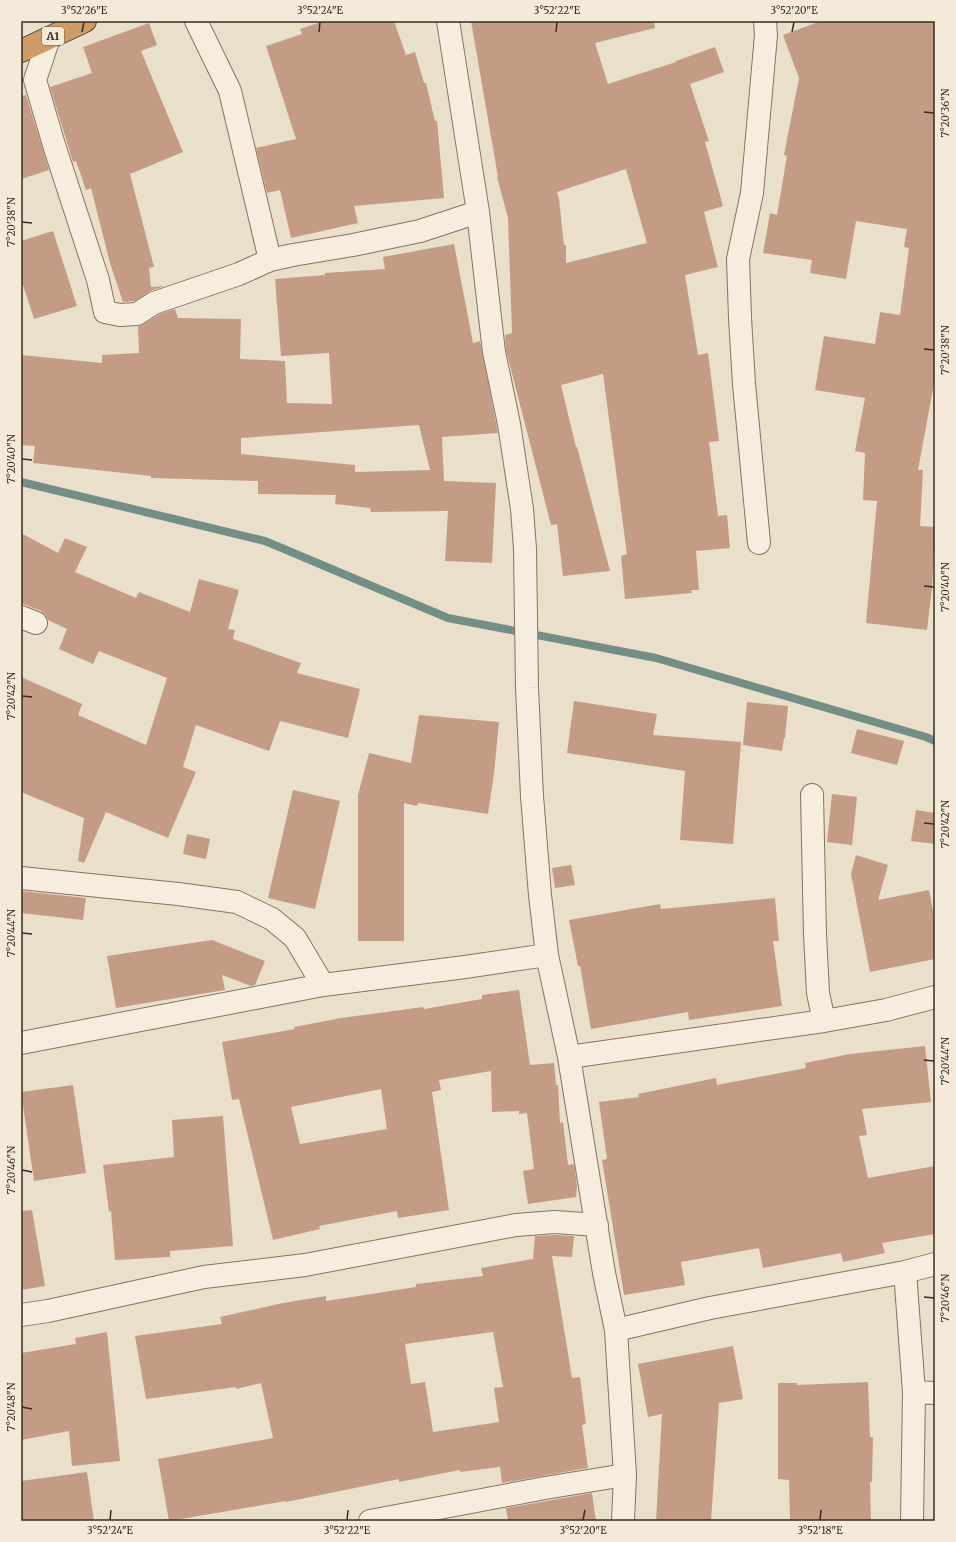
<svg xmlns="http://www.w3.org/2000/svg" width="956" height="1542" viewBox="0 0 956 1542" font-family="Merriweather,serif">
<rect width="100%" height="100%" fill="#eadfcb"/>
<g fill="none" stroke-linecap="round" stroke-linejoin="round">
<!-- stream -->
<path stroke="#728e85" stroke-width="8" d="M 21,482 L 265,541 L 448,618 L 656,658 L 926,737 L 935,741"/>
</g>
<!-- building -->
<path fill="#c49c85" fill-rule="evenodd" d="M 324,21 L 394,21 L 406,55 L 415,52 L 424,83 L 426,83 L 435,121 L 437,121 L 444,198 L 354,206 L 358,223 L 291,238 L 280,190 L 267,193 L 256,148 L 296,139 L 266,46 L 302,34 L 300,29 Z
M 471,21 L 654,21 L 655,28 L 595,43 L 608,84 L 676,62 L 676,61 L 715,47 L 724,72 L 690,84 L 709,141 L 705,142 L 723,206 L 704,212 L 718,267 L 685,275 L 698,355 L 708,353 L 719,441 L 709,442 L 718,516 L 727,515 L 730,548 L 696,551 L 699,590 L 691,590 L 692,593 L 625,599 L 621,556 L 627,554 L 603,374 L 561,385 L 576,447 L 577,447 L 610,571 L 563,576 L 557,524 L 551,525 L 506,350 L 505,335 L 512,333 L 508,218 L 497,177 L 498,177 ZM 626,169 L 647,243 L 566,263 L 566,245 L 564,245 L 559,199 L 557,192 Z
M 821,21 L 935,21 L 935,378 L 918,470 L 923,470 L 920,526 L 935,527 L 932,588 L 927,630 L 866,623 L 877,501 L 863,500 L 865,453 L 855,451 L 865,398 L 815,390 L 824,336 L 875,344 L 880,312 L 900,315 L 909,248 L 904,247 L 907,229 L 856,221 L 846,279 L 810,273 L 812,260 L 763,253 L 770,213 L 777,215 L 787,156 L 784,155 L 799,78 L 783,35 Z
M 149,23 L 157,45 L 141,51 L 183,152 L 130,174 L 154,267 L 149,268 L 151,287 L 165,286 L 150,291 L 135,301 L 123,302 L 110,263 L 91,188 L 86,190 L 76,161 L 73,162 L 50,87 L 92,73 L 83,47 Z
M 26,95 L 49,170 L 21,179 L 21,96 Z
M 53,231 L 77,306 L 34,319 L 21,279 L 21,241 Z
M 454,244 L 473,343 L 480,341 L 498,433 L 442,437 L 444,481 L 496,483 L 492,563 L 445,561 L 448,511 L 371,512 L 370,508 L 335,504 L 336,495 L 258,494 L 258,481 L 151,478 L 151,476 L 33,463 L 35,446 L 21,445 L 21,355 L 102,363 L 102,355 L 139,353 L 138,326 L 144,324 L 160,314 L 175,309 L 178,318 L 241,319 L 240,359 L 285,361 L 287,403 L 332,404 L 329,353 L 281,356 L 275,279 L 325,275 L 325,273 L 385,269 L 383,257 ZM 419,425 L 430,470 L 355,472 L 355,465 L 241,454 L 241,438 Z
M 21,533 L 58,553 L 65,538 L 87,547 L 75,572 L 136,598 L 139,592 L 190,612 L 199,579 L 239,590 L 228,629 L 235,630 L 233,639 L 301,663 L 297,673 L 360,689 L 348,738 L 280,721 L 269,751 L 196,725 L 183,767 L 196,772 L 168,838 L 106,812 L 84,863 L 78,861 L 84,818 L 21,792 L 21,677 L 82,704 L 78,715 L 146,745 L 167,678 L 99,651 L 93,664 L 59,649 L 67,629 L 48,620 L 46,615 L 41,611 L 21,603 Z
M 574,701 L 657,714 L 653,735 L 741,742 L 733,844 L 680,840 L 685,771 L 567,753 Z
M 747,702 L 788,706 L 785,738 L 784,738 L 782,751 L 743,745 Z
M 419,715 L 499,722 L 494,773 L 488,814 L 418,803 L 417,806 L 404,803 L 404,941 L 358,941 L 358,795 L 369,753 L 411,763 Z
M 857,729 L 904,741 L 897,765 L 851,753 Z
M 293,790 L 340,801 L 315,909 L 268,898 Z
M 832,794 L 857,797 L 852,845 L 827,842 Z
M 916,810 L 935,813 L 935,844 L 911,841 Z
M 187,834 L 210,839 L 206,859 L 183,854 Z
M 856,855 L 888,865 L 878,900 L 929,890 L 935,921 L 935,959 L 870,972 L 851,874 Z
M 571,865 L 575,885 L 555,888 L 552,868 Z
M 21,891 L 86,898 L 83,920 L 21,913 Z
M 775,898 L 779,941 L 773,941 L 782,1006 L 689,1020 L 688,1012 L 591,1029 L 580,966 L 578,966 L 569,920 L 660,904 L 661,909 Z
M 212,940 L 265,961 L 255,985 L 251,986 L 222,975 L 225,990 L 116,1008 L 107,956 Z
M 519,990 L 530,1065 L 554,1063 L 556,1085 L 558,1085 L 560,1123 L 563,1122 L 568,1165 L 574,1164 L 577,1186 L 576,1197 L 528,1204 L 523,1171 L 534,1169 L 527,1113 L 519,1114 L 519,1111 L 492,1112 L 491,1071 L 439,1080 L 441,1090 L 432,1092 L 449,1210 L 398,1218 L 397,1211 L 319,1226 L 320,1229 L 273,1240 L 239,1099 L 232,1100 L 222,1042 L 295,1029 L 294,1027 L 341,1018 L 423,1007 L 424,1009 L 482,999 L 482,995 ZM 381,1089 L 387,1129 L 300,1144 L 291,1107 Z
M 925,1046 L 931,1102 L 862,1109 L 867,1135 L 859,1136 L 868,1178 L 935,1166 L 935,1234 L 882,1243 L 885,1253 L 843,1262 L 841,1253 L 763,1268 L 759,1248 L 681,1262 L 685,1285 L 624,1295 L 602,1160 L 607,1159 L 599,1102 L 639,1097 L 638,1094 L 716,1078 L 717,1085 L 806,1068 L 805,1063 L 850,1054 Z
M 73,1085 L 86,1173 L 34,1181 L 21,1092 Z
M 223,1116 L 233,1246 L 170,1251 L 170,1257 L 115,1260 L 111,1211 L 109,1212 L 103,1165 L 174,1157 L 172,1120 Z
M 32,1210 L 45,1286 L 21,1290 L 21,1211 Z
M 555,1235 L 574,1236 L 572,1257 L 552,1256 L 572,1378 L 580,1377 L 586,1424 L 582,1425 L 588,1468 L 502,1483 L 500,1467 L 460,1472 L 460,1470 L 399,1482 L 399,1479 L 286,1502 L 286,1501 L 169,1521 L 158,1459 L 273,1438 L 261,1383 L 236,1389 L 236,1387 L 146,1399 L 135,1336 L 222,1324 L 220,1317 L 283,1303 L 326,1296 L 326,1301 L 416,1287 L 416,1284 L 483,1276 L 481,1268 L 533,1259 L 535,1236 ZM 493,1332 L 503,1387 L 494,1388 L 499,1422 L 433,1432 L 425,1382 L 411,1384 L 405,1344 Z
M 107,1332 L 120,1461 L 72,1466 L 69,1431 L 21,1440 L 21,1353 L 76,1344 L 75,1338 Z
M 733,1346 L 743,1399 L 719,1403 L 711,1521 L 656,1521 L 662,1414 L 648,1417 L 638,1364 Z
M 868,1382 L 870,1437 L 873,1437 L 872,1482 L 870,1482 L 871,1521 L 790,1521 L 789,1480 L 778,1479 L 778,1383 L 797,1383 L 797,1385 Z
M 87,1472 L 94,1521 L 21,1521 L 21,1481 Z
M 592,1493 L 596,1521 L 508,1521 L 506,1508 Z"/>
<g fill="none" stroke-linecap="round" stroke-linejoin="round">
<!-- street casing -->
<g stroke="#867361" stroke-width="24">
<path id="street" d="M 196,21 L 230,91 L 270,260
M 448,21 L 478,212 L 494,352 L 509,424 L 522,509 L 525,549 L 527,688 L 532,796 L 540,895 L 547,955 L 569,1057 L 604,1273 L 616,1330 L 625,1475 L 623,1521
M 49,38 L 35,80 L 54,145 L 98,280 L 105,312 L 120,315 L 137,314 L 154,303 L 239,274 L 270,260 L 293,255 L 353,245 L 420,231 L 478,212
M 759,543 L 744,384 L 740,318 L 738,259 L 752,193 L 766,35 L 765,21
M 21,617 L 36,623
M 812,795 L 815,934 L 818,993 L 824,1021
M 21,878 L 178,894 L 237,902 L 272,919 L 295,938 L 323,985
M 21,1043 L 323,985 L 465,967 L 547,955
M 569,1057 L 824,1021 L 886,1010 L 935,997
M 905,1272 L 914,1392 L 912,1521
M 21,1315 L 48,1311 L 204,1277 L 305,1265 L 516,1225 L 555,1222 L 597,1225
M 616,1330 L 710,1308 L 905,1272 L 935,1264
M 914,1392 L 935,1393
M 370,1521 L 545,1488 L 625,1475"/>
</g>
<!-- highway casing -->
<g stroke="#544234" stroke-width="24">
<path id="highway" d="M 21,51 L 85,21"/>
</g>
<!-- street -->
<use href="#street" stroke="#f6edde" stroke-width="22"/>
<!-- highway -->
<use href="#highway" stroke="#cf9c67" stroke-width="22"/>
</g>
<!-- ticks -->
<path fill="none" stroke="#382c23" stroke-width="1.5" d="M 82,32 L 84,22M 319,32 L 320,22M 556,32 L 557,22M 792,32 L 794,22M 924,112 L 934,113M 22,222 L 32,223M 924,349 L 934,350M 22,459 L 32,460M 924,586 L 934,587M 22,696 L 32,697M 924,823 L 934,824M 22,933 L 32,934M 924,1060 L 934,1061M 22,1170 L 32,1172M 924,1297 L 934,1298M 22,1407 L 32,1409M 110,1520 L 111,1510M 347,1520 L 348,1510M 583,1520 L 585,1510M 820,1520 L 821,1510"/>
<g text-anchor="middle" dominant-baseline="central" stroke-width="4" stroke-linejoin="round" paint-order="stroke">
<!-- shield labels -->
<rect fill="#f3eada" stroke="#70655a" stroke-width="1" x="42" y="27" width="22" height="18" rx="3"/>
<g font-size="11" font-weight="bold" fill="#382c23">
<text x="53" y="36">A1</text>
</g>
</g>
<!-- border -->
<rect width="956" height="1542" fill="none" stroke="#f3eada" stroke-width="44"/>
<rect x="22" y="22" width="912" height="1498" fill="none" stroke="#382c23" stroke-width="1.5"/>
<g font-size="10" text-anchor="middle" fill="#382c23">
<text x="84" y="14">3°52'26"E</text>
<text x="320" y="14">3°52'24"E</text>
<text x="557" y="14">3°52'22"E</text>
<text x="794" y="14">3°52'20"E</text>
<text transform="translate(945 113) rotate(-90)" y="4">7°20'36"N</text>
<text transform="translate(11 222) rotate(-90)" y="4">7°20'38"N</text>
<text transform="translate(945 350) rotate(-90)" y="4">7°20'38"N</text>
<text transform="translate(11 459) rotate(-90)" y="4">7°20'40"N</text>
<text transform="translate(945 587) rotate(-90)" y="4">7°20'40"N</text>
<text transform="translate(11 696) rotate(-90)" y="4">7°20'42"N</text>
<text transform="translate(945 824) rotate(-90)" y="4">7°20'42"N</text>
<text transform="translate(11 933) rotate(-90)" y="4">7°20'44"N</text>
<text transform="translate(945 1061) rotate(-90)" y="4">7°20'44"N</text>
<text transform="translate(11 1170) rotate(-90)" y="4">7°20'46"N</text>
<text transform="translate(945 1298) rotate(-90)" y="4">7°20'46"N</text>
<text transform="translate(11 1407) rotate(-90)" y="4">7°20'48"N</text>
<text x="110" y="1534">3°52'24"E</text>
<text x="347" y="1534">3°52'22"E</text>
<text x="583" y="1534">3°52'20"E</text>
<text x="820" y="1534">3°52'18"E</text>
</g>
</svg>
